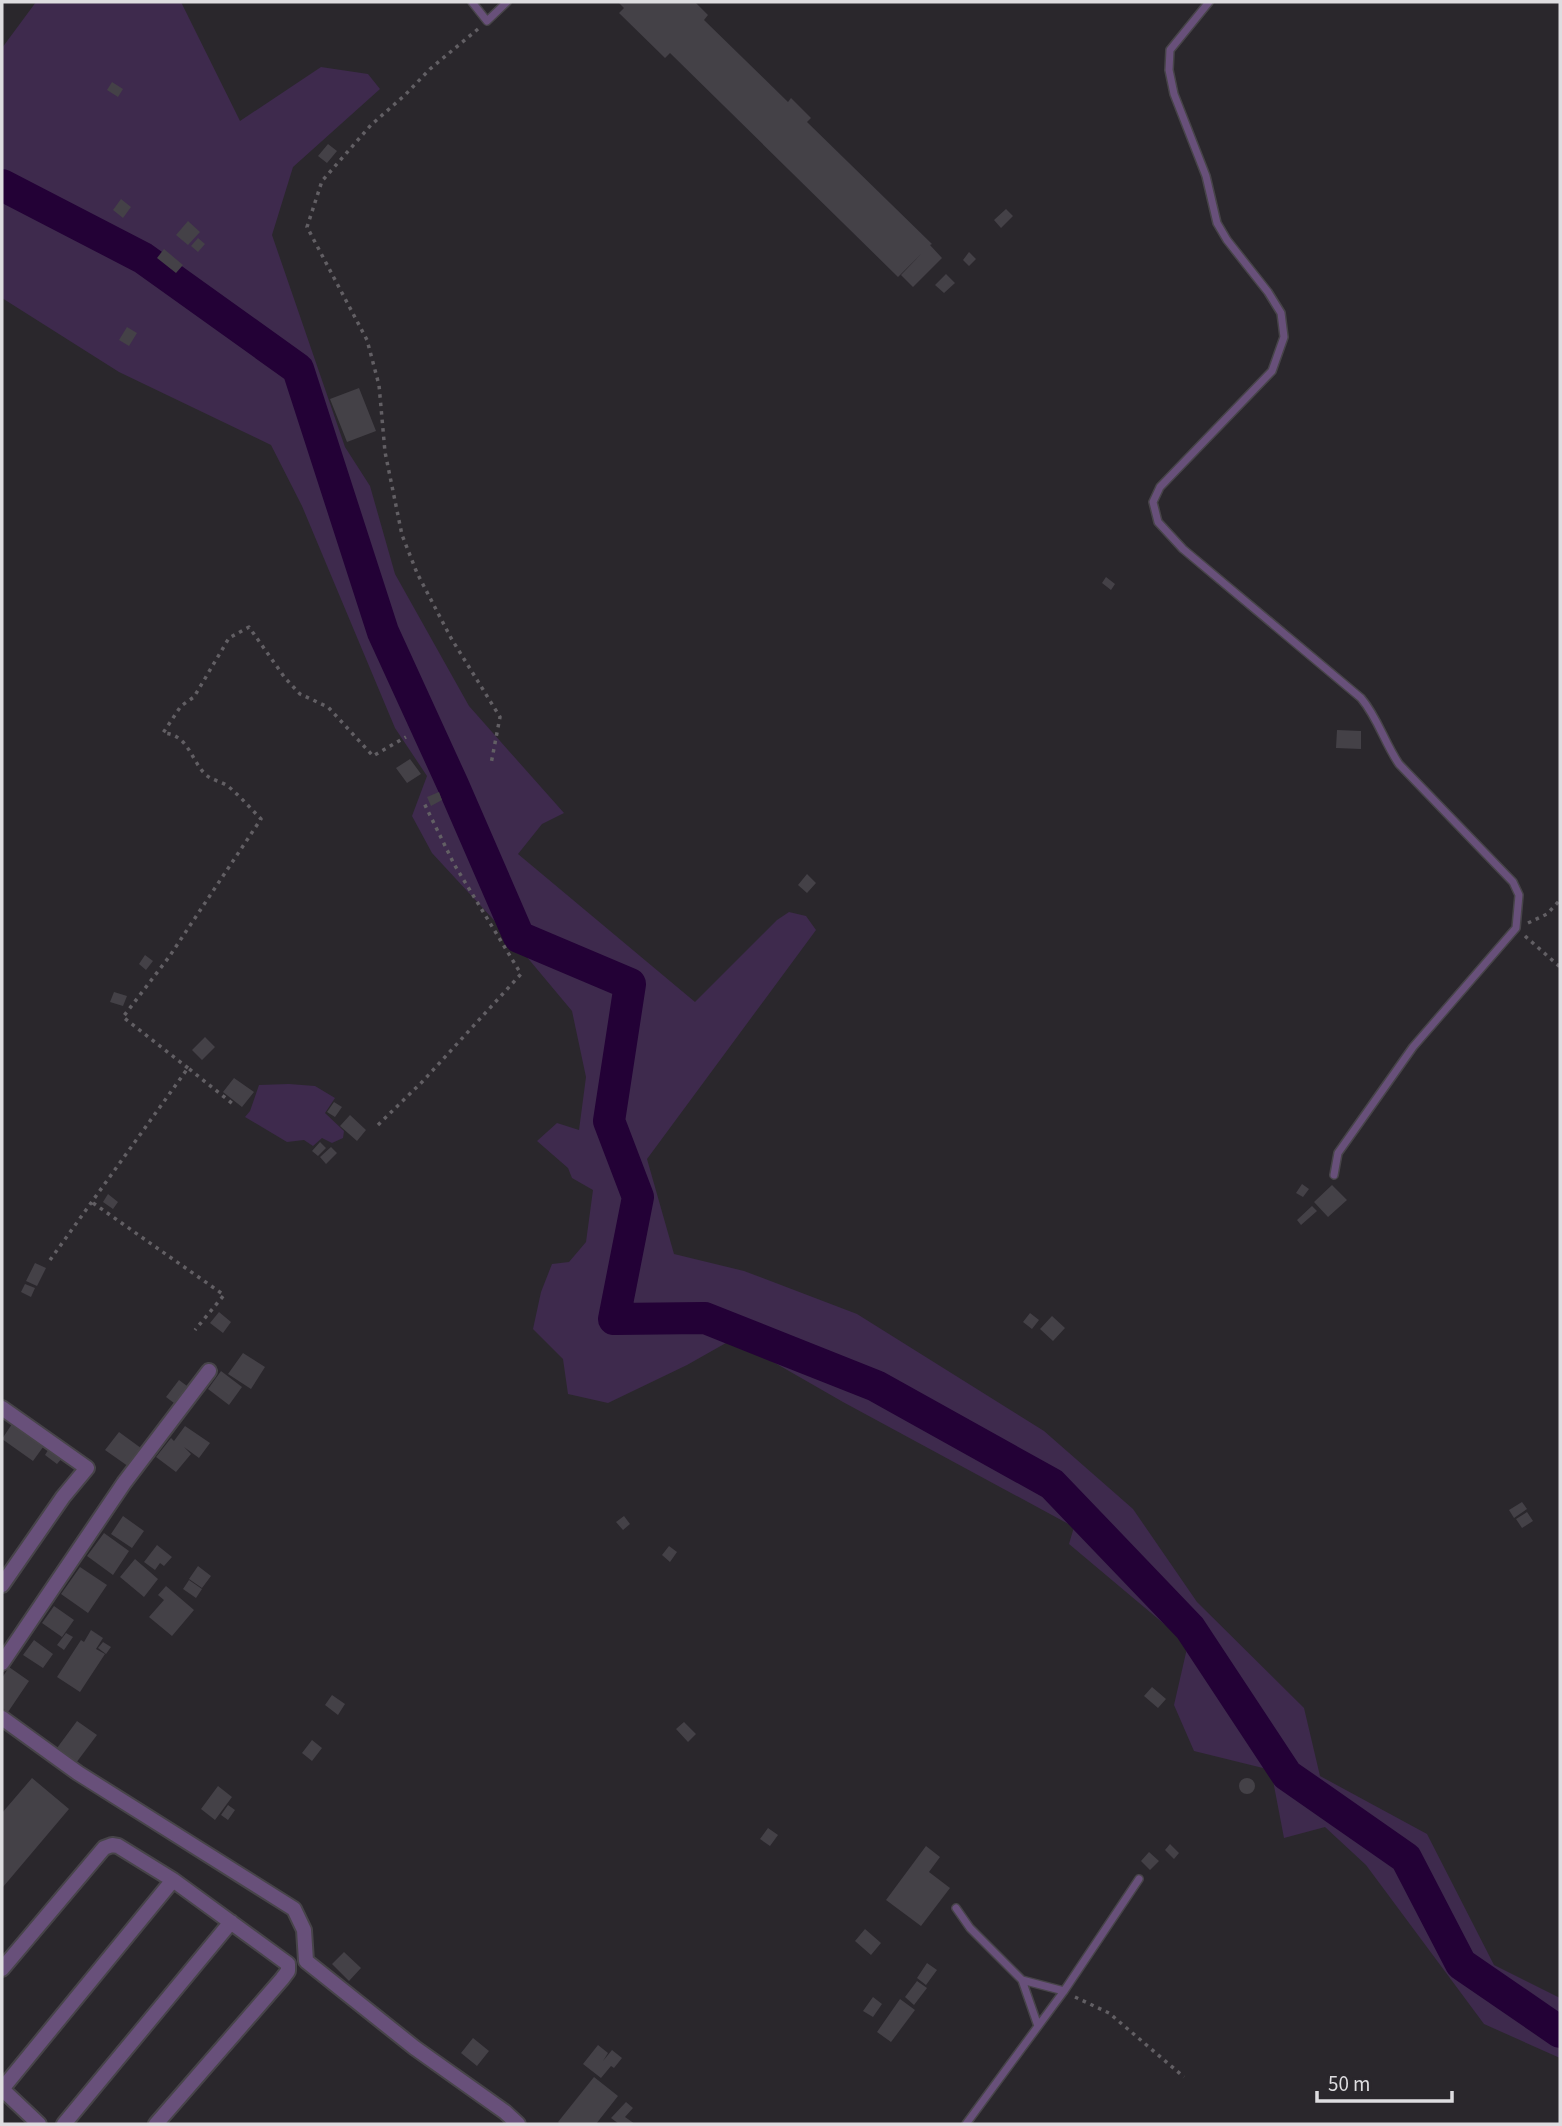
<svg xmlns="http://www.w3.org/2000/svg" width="1562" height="2126" viewBox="0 0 1562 2126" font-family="'Source Sans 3',sans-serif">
<rect width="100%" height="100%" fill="#2a272c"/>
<!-- green -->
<path fill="#3e2a4d" d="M 36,2 L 181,2 L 240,121 L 321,67 L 368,74 L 380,89 L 293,167 L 272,235 L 345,447 L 370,486 L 395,574 L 469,706 L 564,813 L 542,824 L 518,854 L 695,1002 L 777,920 L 789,912 L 806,916 L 816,930 L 647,1159 L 674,1254 L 744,1271 L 857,1314 L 1044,1431 L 1133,1509 L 1197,1602 L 1304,1708 L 1320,1776 L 1427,1834 L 1494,1965 L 1560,1998 L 1560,2058 L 1484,2024 L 1366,1865 L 1325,1827 L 1284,1838 L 1271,1770 L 1194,1751 L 1174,1705 L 1188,1644 L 1069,1544 L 1074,1527 L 843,1402 L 733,1339 L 687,1365 L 608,1403 L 568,1394 L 563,1359 L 533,1329 L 541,1292 L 552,1264 L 569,1262 L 586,1242 L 593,1190 L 572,1178 L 568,1168 L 537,1141 L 557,1123 L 579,1130 L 586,1077 L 572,1011 L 516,944 L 432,853 L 412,816 L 427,776 L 395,728 L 302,506 L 271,445 L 119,372 L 2,298 L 2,48 Z
M 289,1084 L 315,1086 L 335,1098 L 325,1113 L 344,1131 L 343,1138 L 332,1143 L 322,1138 L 313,1146 L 304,1140 L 287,1142 L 245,1117 L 250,1111 L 259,1085 Z"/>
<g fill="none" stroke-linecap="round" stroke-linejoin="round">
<!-- river -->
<path stroke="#230136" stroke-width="32" d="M 2,185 L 143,258 L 298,369 L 383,632 L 453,785 L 519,937 L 630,984 L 609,1121 L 638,1197 L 614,1319 L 705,1318 L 876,1386 L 1052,1484 L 1190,1628 L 1287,1775 L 1406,1858 L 1461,1964 L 1560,2032"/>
</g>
<!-- building -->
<path fill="#444147" d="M 618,2 L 695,2 L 708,15 L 704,20 L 788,102 L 791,98 L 811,118 L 807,122 L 932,244 L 930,245 L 942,258 L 913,287 L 901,275 L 922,253 L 898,277 L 670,53 L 665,58 L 619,13 L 624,8 Z
M 112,82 L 123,89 L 118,97 L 107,90 Z
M 328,144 L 337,151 L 327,163 L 318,156 Z
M 121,199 L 131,207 L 123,218 L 113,210 Z
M 1006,209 L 1013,216 L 1001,228 L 994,220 Z
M 188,221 L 200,232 L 188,245 L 176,235 Z
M 198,238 L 205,244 L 198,252 L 191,246 Z
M 164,249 L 183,265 L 176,273 L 157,258 Z
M 969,252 L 976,259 L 969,266 L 963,260 Z
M 946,274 L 955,283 L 944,293 L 935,285 Z
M 127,327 L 137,333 L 129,346 L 119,340 Z
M 359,388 L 376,431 L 347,442 L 330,399 Z
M 1106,577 L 1115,584 L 1111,590 L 1102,583 Z
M 1337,730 L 1361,731 L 1361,749 L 1336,748 Z
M 410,759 L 421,774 L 407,783 L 396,768 Z
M 439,792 L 442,800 L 431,806 L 427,797 Z
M 807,874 L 816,883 L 807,893 L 798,885 Z
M 145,955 L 153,961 L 146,970 L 139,964 Z
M 114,992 L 127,996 L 123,1006 L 110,1002 Z
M 205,1037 L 215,1047 L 202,1060 L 192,1050 Z
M 234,1078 L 254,1092 L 242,1107 L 223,1092 Z
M 334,1102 L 342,1107 L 335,1117 L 327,1112 Z
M 350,1115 L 366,1130 L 357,1141 L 340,1126 Z
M 320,1142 L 326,1148 L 318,1156 L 312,1151 Z
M 331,1147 L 337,1153 L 326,1164 L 320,1157 Z
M 1302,1184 L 1309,1189 L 1303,1197 L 1296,1193 Z
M 1332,1185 L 1347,1200 L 1328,1217 L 1314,1202 Z
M 108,1194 L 118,1202 L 113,1209 L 103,1202 Z
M 1312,1206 L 1317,1211 L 1301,1225 L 1297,1220 Z
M 35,1263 L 46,1268 L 37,1286 L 26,1281 Z
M 25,1284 L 35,1288 L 31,1297 L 21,1292 Z
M 219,1312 L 231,1322 L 223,1333 L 210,1323 Z
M 1030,1313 L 1039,1320 L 1032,1329 L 1023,1322 Z
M 1052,1316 L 1065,1328 L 1053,1341 L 1040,1329 Z
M 243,1353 L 265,1367 L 251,1389 L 228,1374 Z
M 221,1371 L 242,1387 L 229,1405 L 208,1389 Z
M 179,1380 L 191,1389 L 178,1406 L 166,1397 Z
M 14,1421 L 46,1443 L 33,1461 L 2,1439 Z
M 185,1426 L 210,1443 L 199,1458 L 184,1447 L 191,1454 L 176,1472 L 156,1457 L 171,1438 L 174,1441 Z
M 119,1432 L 145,1451 L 132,1469 L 105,1450 Z
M 50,1447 L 63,1457 L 57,1464 L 45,1455 Z
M 1522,1502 L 1527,1509 L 1514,1518 L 1509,1510 Z
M 1527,1512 L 1533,1521 L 1522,1528 L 1516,1519 Z
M 123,1516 L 144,1531 L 132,1548 L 111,1534 Z
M 624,1516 L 630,1524 L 623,1530 L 616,1522 Z
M 104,1533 L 129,1551 L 113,1575 L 87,1556 Z
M 157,1545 L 172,1557 L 164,1566 L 160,1563 L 155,1570 L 144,1562 Z
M 669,1546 L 677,1552 L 670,1562 L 662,1555 Z
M 135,1559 L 158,1579 L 144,1597 L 120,1577 Z
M 198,1566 L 211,1576 L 202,1588 L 189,1579 Z
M 80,1567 L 107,1585 L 88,1613 L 61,1594 Z
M 189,1580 L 202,1589 L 196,1598 L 183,1589 Z
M 166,1586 L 194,1610 L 172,1636 L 149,1617 L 164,1600 L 158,1595 Z
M 54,1606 L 74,1620 L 62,1637 L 42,1623 Z
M 91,1630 L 103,1638 L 96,1649 L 105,1654 L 80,1692 L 57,1677 L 81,1640 L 84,1642 Z
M 66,1633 L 73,1637 L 64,1650 L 57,1645 Z
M 34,1640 L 53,1654 L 43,1668 L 23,1655 Z
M 103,1642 L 111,1647 L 106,1654 L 98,1648 Z
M 9,1667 L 29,1681 L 8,1712 L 2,1708 L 2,1678 Z
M 1152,1687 L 1166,1699 L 1158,1708 L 1144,1696 Z
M 332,1695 L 345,1704 L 338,1715 L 325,1705 Z
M 77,1721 L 97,1735 L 76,1763 L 57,1748 Z
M 684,1722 L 696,1734 L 688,1742 L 676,1729 Z
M 312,1740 L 322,1748 L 312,1761 L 302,1753 Z
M 32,1778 L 69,1809 L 3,1887 L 2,1813 Z
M1239 1786a8 8 0 1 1 16 0a8 8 0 1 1-16 0Z
M 218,1786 L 232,1797 L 215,1820 L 201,1809 Z
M 228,1805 L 235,1810 L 228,1820 L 221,1815 Z
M 768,1828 L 778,1835 L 770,1846 L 760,1839 Z
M 1170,1844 L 1179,1853 L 1174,1859 L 1165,1850 Z
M 926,1846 L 940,1857 L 929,1872 L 950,1888 L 921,1926 L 886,1900 Z
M 1149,1852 L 1159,1861 L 1150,1870 L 1141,1861 Z
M 865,1929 L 881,1943 L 871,1955 L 855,1941 Z
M 344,1952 L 361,1968 L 349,1981 L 332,1964 Z
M 927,1963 L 937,1970 L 926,1985 L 917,1978 Z
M 917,1981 L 927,1988 L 914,2005 L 905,1997 Z
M 873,1997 L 882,2004 L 873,2017 L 863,2011 Z
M 900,1999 L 915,2010 L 891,2042 L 877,2032 Z
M 473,2038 L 489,2051 L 477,2066 L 461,2053 Z
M 598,2045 L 608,2053 L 603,2061 L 612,2050 L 622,2058 L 614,2068 L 611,2066 L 601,2078 L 583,2064 Z
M 594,2077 L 618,2096 L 596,2124 L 560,2124 L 558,2122 Z
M 626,2102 L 633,2108 L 625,2117 L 635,2124 L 619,2124 L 611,2118 Z"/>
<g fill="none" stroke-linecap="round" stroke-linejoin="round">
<!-- service casing -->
<g stroke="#474449" stroke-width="10">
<path id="service" d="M 472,2 L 487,21 L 507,2
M 1209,2 L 1170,50 L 1169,70 L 1174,94 L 1206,176 L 1217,223 L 1227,240 L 1268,292 L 1281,313 L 1284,337 L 1272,371 L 1160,487 L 1153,502 L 1158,522 L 1183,549 L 1361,698 C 1378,718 1384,742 1399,764 L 1513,882 L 1519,895 L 1516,928 L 1413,1047 L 1338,1153 L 1334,1175
M 956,1908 L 970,1928 L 1022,1980 L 1064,1991
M 1022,1980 L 1038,2026
M 966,2124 L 1064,1991 L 1139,1879"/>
</g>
<!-- minor casing -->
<g stroke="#474449" stroke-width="18">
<path id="minor" d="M 2,1408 L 87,1468 L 63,1497 L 2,1585
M 2,1663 L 124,1483 L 209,1371
M 2,1718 L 78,1773 L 294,1909 L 304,1930 L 306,1961 L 415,2048 L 505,2112 L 518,2124
M 2,1969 L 104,1848 L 112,1845 L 118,1846 L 173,1880 L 288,1964 L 288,1971 L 282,1979 L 156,2124
M 2,2089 L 173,1880
M 2,2089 L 39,2124
M 64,2124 L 231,1922"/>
</g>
<!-- path -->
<path stroke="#625f64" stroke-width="3.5" stroke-dasharray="3.5 5" stroke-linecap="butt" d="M 478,29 L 430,69 L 405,95 L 371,125 L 322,181 L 307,227 L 367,340 L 379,385 L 385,452 L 402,535 L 417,573 L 451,638 L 500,717 L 491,764
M 1528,923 L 1547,914 L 1560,900
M 1525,936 L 1560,967
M 188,1068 L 123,1017 L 169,957 L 261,819 C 251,809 241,797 229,787 C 222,781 212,781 205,774 C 191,760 188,734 163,733 L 181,706 L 194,697 L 229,638 L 249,627 L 285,678 L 300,694 L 328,707 L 373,756 L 406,737
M 378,1125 L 423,1081 L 521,974 L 454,864 L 423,801
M 93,1203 L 224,1295 L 195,1330
M 50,1260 L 188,1068 L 233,1104
M 1075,1997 L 1109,2013 L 1184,2077"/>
<!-- service -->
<use href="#service" stroke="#68507a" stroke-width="7"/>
<!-- minor -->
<use href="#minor" stroke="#68507a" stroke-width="14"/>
</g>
<!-- border -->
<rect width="1562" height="2126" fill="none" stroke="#dedde0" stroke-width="7"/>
<!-- scale -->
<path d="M1317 2091v10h135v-10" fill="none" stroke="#dedde0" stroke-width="3.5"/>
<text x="1328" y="2091" font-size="21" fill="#dedde0" stroke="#2a272c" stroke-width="5" paint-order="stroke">50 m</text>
</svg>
